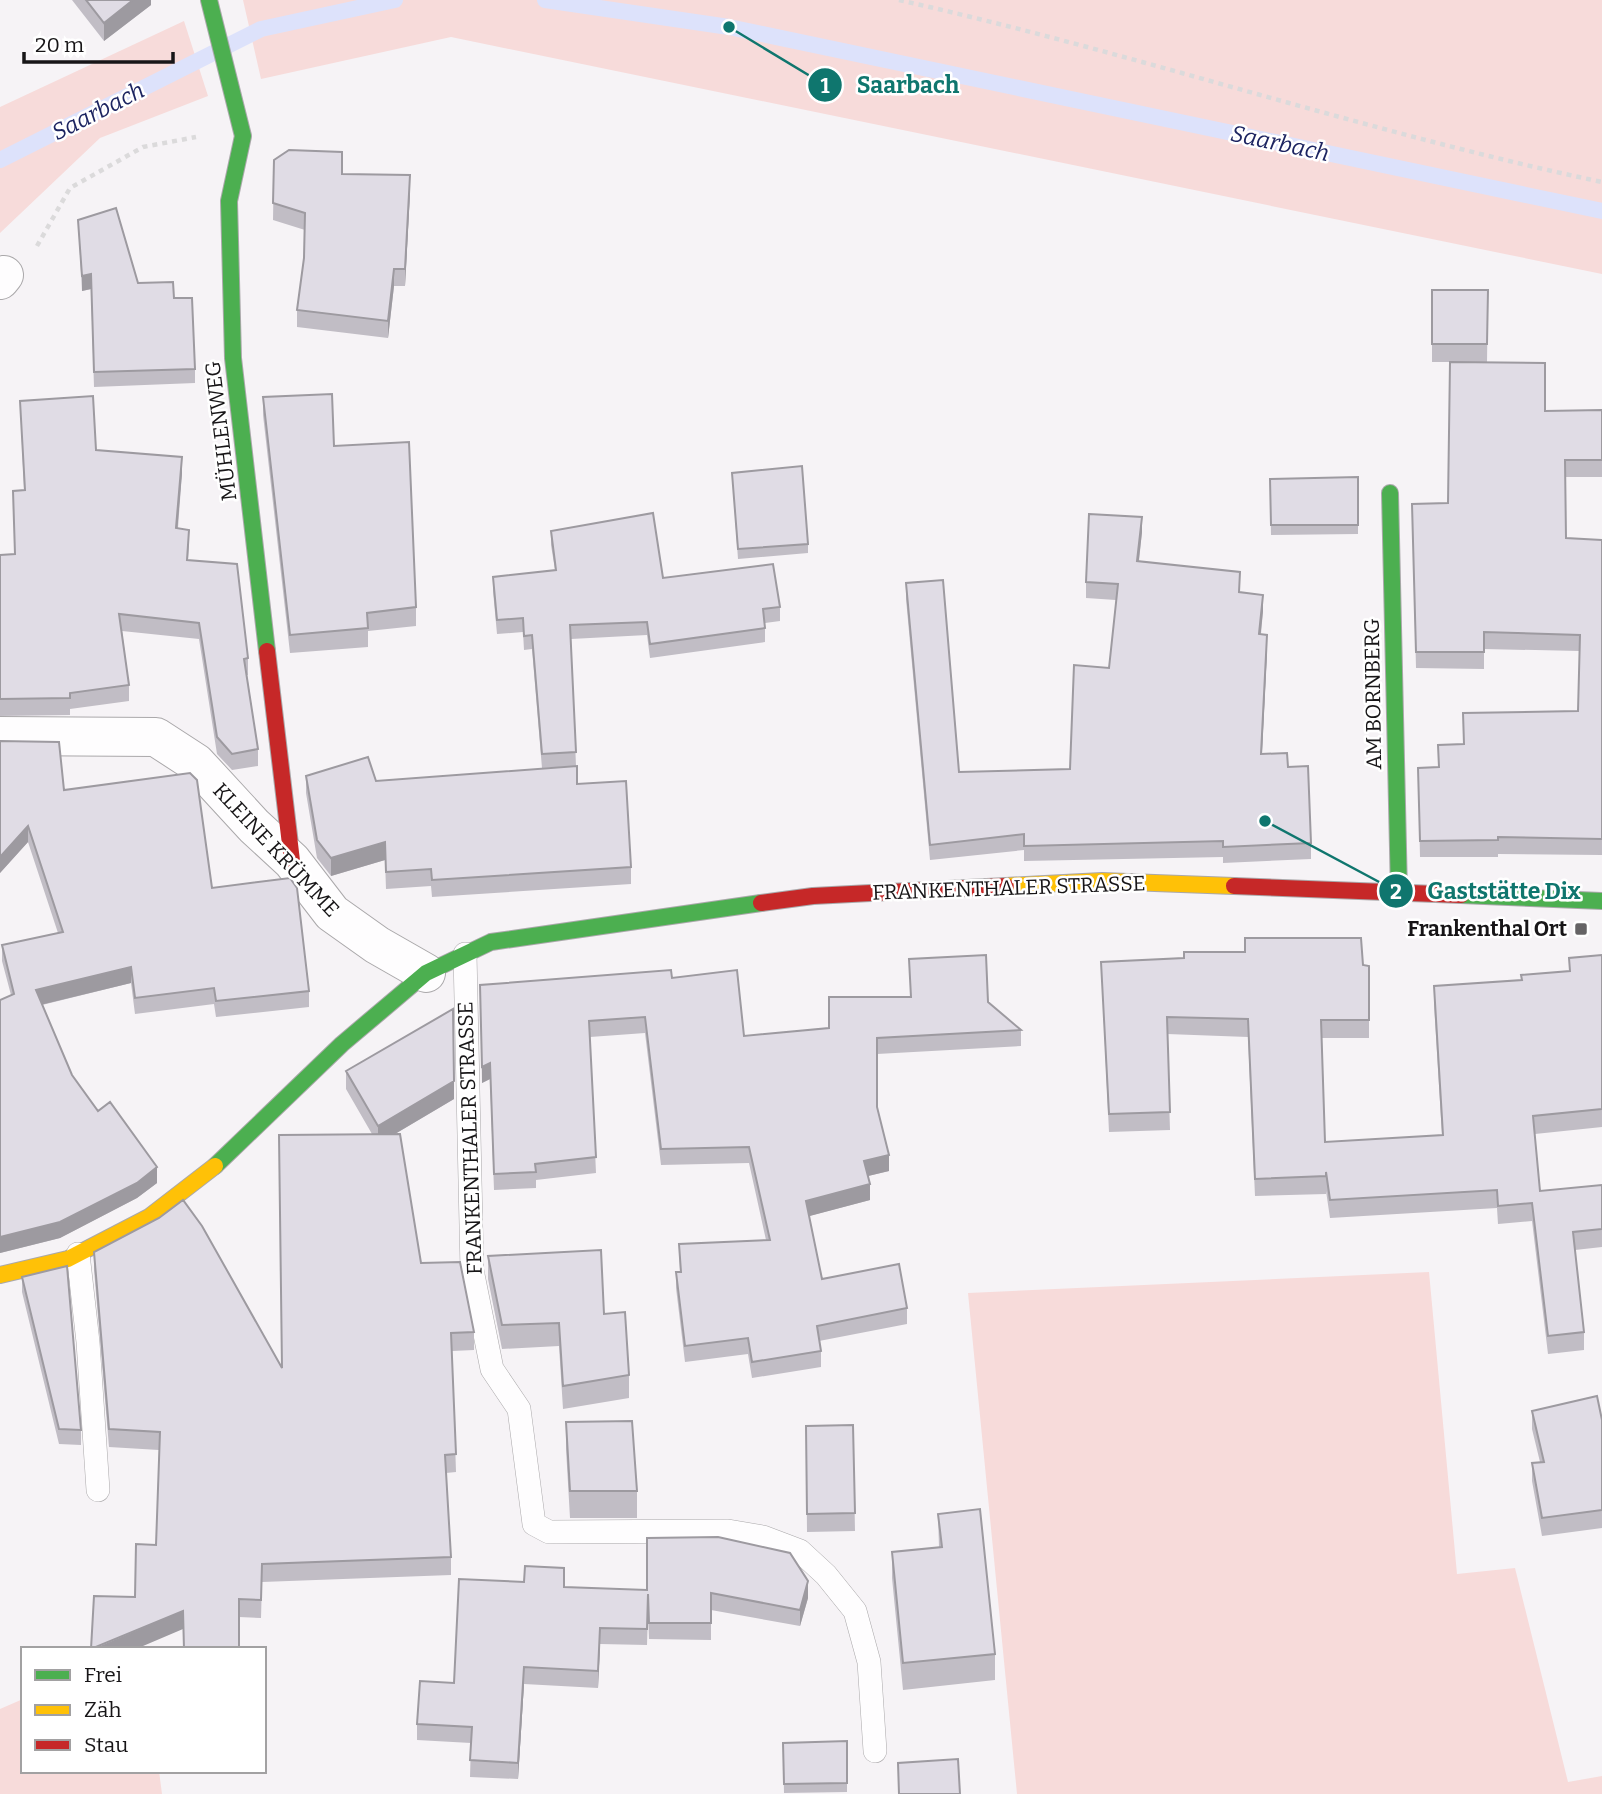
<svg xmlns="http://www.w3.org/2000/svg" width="1602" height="1794" viewBox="0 0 1602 1794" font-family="Bitter,serif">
<rect width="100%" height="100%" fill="#f6f3f6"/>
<!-- green -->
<path fill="#f7dbda" d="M 243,0 L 1602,0 L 1602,274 L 451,37 L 261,79 Z
M 184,21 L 208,96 L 100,138 L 0,233 L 0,107 Z
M 1429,1272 L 1457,1574 L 1515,1568 L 1568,1782 L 1602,1776 L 1602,1794 L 1017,1794 L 968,1293 Z
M 23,1699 L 23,1771 L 159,1771 L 162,1794 L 0,1794 L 0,1709 Z"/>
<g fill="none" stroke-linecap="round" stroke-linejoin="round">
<!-- stream -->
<path stroke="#dde2fb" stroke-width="16" d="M 545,0 L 729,27 L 1602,211
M 0,160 L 261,29 L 395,0"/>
<!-- lane casing -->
<g stroke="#aaa8aa" stroke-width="24">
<path id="lane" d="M 465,954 L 472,1270 L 492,1369 L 519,1409 L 534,1524 L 549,1532 L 728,1531 L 763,1537 L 800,1551 L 826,1575 L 855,1611 L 869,1662 L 875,1751
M 78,1254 L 88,1342 L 98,1490"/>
</g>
<!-- street casing -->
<g stroke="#aaa8aa" stroke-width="40">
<path id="street" d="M 0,280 L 4,275
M 0,736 L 156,737 L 196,763 L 254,826 L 292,861 L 332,913 L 377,945 L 426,973"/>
</g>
<!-- fast casing -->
<g stroke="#aaa8aa" stroke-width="18">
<path id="fast" d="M 209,0 L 243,136 L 229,201 L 233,358 L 267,651
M 1390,493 L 1399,893
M 1461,895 L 1602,901
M 215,1166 L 342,1044 L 426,973 L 491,942 L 761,903"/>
</g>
<!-- slow casing -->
<g stroke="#aaa8aa" stroke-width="18">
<path id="slow" d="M 1006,886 L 1102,881 L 1234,886
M 0,1275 L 68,1259 L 149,1217 L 215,1166"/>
</g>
<!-- jam casing -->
<g stroke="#aaa8aa" stroke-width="18">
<path id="jam" d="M 267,651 L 292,861
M 1234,886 L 1461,895
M 761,903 L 813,896 L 1006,886"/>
</g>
<!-- path -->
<path stroke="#dbdadb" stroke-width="4.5" stroke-dasharray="5 5" stroke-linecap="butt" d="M 899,0 C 1135,53 1365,132 1602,182
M 37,246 L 70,188 L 143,147 L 196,137"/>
<!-- lane -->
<use href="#lane" stroke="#fefdfe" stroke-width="23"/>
<!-- street -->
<use href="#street" stroke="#fefdfe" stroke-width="38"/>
<!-- fast -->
<use href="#fast" stroke="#4caf50" stroke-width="16"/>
<!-- slow -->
<use href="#slow" stroke="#ffc107" stroke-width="16"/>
<!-- jam -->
<use href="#jam" stroke="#c62828" stroke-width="16"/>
</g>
<!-- wall -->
<path fill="#c1bdc5" d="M 72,0 L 151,0 L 151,5 L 104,41 Z
M 274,160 L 342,174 L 410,192 L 405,286 L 394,286 L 388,338 L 297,327 L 297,310 L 304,258 L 305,230 L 273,220 Z
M 78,220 L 138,283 L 174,298 L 195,369 L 195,383 L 94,387 L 91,289 L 82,291 Z
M 1432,290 L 1488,290 L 1487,362 L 1432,362 Z
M 263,397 L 334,446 L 416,607 L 416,626 L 368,631 L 368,647 L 290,653 L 263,415 Z
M 20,401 L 96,450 L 182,473 L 178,528 L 189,546 L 188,560 L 248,658 L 248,675 L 247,675 L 258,749 L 258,766 L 232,770 L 217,754 L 199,639 L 122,631 L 129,685 L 129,701 L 70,709 L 70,715 L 0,716 L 0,555 L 14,554 L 24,490 Z
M 1602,410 L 1602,477 L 1565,477 L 1566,538 L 1602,540 L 1602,855 L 1498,854 L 1498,857 L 1420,857 L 1418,768 L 1438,767 L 1463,744 L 1578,711 L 1580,651 L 1484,649 L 1484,669 L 1416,668 L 1412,504 L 1448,503 L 1545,411 Z
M 732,473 L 808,544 L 808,553 L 738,559 Z
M 1358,477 L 1358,534 L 1271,535 L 1270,479 Z
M 551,531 L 663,578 L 780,607 L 780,621 L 765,623 L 765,642 L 650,658 L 647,635 L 571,639 L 576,766 L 542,768 L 532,649 L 524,650 L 523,632 L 497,634 L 493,591 L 493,577 L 555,570 L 551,545 Z
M 1142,532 L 1139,561 L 1240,592 L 1263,611 L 1261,634 L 1267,651 L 1262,754 L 1288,767 L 1311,843 L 1311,859 L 1223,863 L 1223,857 L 1024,861 L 1024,850 L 930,860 L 906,599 L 906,583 L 959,772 L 1070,769 L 1109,668 L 1116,600 L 1086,598 L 1086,582 Z
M 0,741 L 64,790 L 212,888 L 309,991 L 309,1007 L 216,1017 L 214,1004 L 135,1014 L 131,983 L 42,1005 L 72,1075 L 98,1111 L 157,1183 L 137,1198 L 60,1238 L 0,1253 L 0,1000 L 11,995 L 2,961 L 2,945 L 58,933 L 28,842 L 0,873 Z
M 306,776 L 376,781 L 577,784 L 631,867 L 631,884 L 432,897 L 431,886 L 386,889 L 385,860 L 331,876 L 317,858 L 306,793 Z
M 1602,955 L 1602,1127 L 1535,1134 L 1540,1191 L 1602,1185 L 1602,1247 L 1575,1250 L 1584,1332 L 1584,1350 L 1548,1354 L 1532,1221 L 1498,1224 L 1497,1208 L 1330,1218 L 1326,1191 L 1326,1194 L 1255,1196 L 1248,1037 L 1167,1034 L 1170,1130 L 1109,1132 L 1101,962 L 1369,966 L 1369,1038 L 1322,1038 L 1325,1142 L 1442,1135 L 1434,1004 L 1434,986 L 1521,980 L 1569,971 L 1569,958 Z
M 909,959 L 988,1002 L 1021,1030 L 1021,1046 L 877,1054 L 877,1107 L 889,1171 L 868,1176 L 870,1200 L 809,1216 L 822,1279 L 907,1308 L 907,1324 L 819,1341 L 821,1351 L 821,1367 L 752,1378 L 748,1354 L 685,1362 L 676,1288 L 676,1272 L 680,1272 L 679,1244 L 766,1240 L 749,1163 L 661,1165 L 645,1033 L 590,1037 L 596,1173 L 536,1180 L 536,1188 L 494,1190 L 490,1079 L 482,1083 L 480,985 L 672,978 L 744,1036 L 829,1028 L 911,997 Z
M 346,1071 L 454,1099 L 395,1134 L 421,1263 L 474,1332 L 474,1350 L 452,1351 L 456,1472 L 446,1473 L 451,1557 L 451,1575 L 262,1582 L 261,1618 L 239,1617 L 183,1629 L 135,1597 L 156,1545 L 159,1450 L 109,1447 L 94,1270 L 94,1252 L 282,1368 L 372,1134 L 346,1089 Z
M 488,1256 L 604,1314 L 629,1375 L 629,1398 L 563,1409 L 559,1346 L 502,1349 L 488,1279 Z
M 22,1277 L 81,1430 L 81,1445 L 59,1444 L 22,1292 Z
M 1532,1411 L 1602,1420 L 1602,1528 L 1542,1536 L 1532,1481 L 1532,1463 L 1540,1462 L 1532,1429 Z
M 566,1422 L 637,1491 L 637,1518 L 570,1518 L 566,1449 Z
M 853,1425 L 855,1531 L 807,1532 L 806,1426 Z
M 938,1514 L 995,1654 L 995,1680 L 903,1690 L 892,1578 L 892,1552 L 939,1547 Z
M 564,1587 L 808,1598 L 800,1626 L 711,1610 L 711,1640 L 649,1639 L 648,1611 L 647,1645 L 600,1644 L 598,1688 L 524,1684 L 518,1779 L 470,1777 L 471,1743 L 417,1740 L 417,1724 L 454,1683 Z
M 847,1741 L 847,1792 L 784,1793 L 783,1743 Z"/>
<!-- shaded-wall -->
<path fill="#9d9aa0" d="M 133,0 L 151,0 L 151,5 L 104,41 L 104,23 Z
M 410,175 L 410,192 L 405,286 L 405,269 Z
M 394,269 L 394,286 L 388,338 L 388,321 Z
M 91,274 L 91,289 L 82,291 L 82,276 Z
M 182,457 L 182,473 L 176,545 L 176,528 Z
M 1142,517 L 1142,532 L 1137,576 L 1137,561 Z
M 1263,595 L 1263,611 L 1259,649 L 1259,634 Z
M 1267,635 L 1267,651 L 1261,770 L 1261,754 Z
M 28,826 L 28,842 L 0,873 L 0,857 Z
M 385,842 L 385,860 L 331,876 L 331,858 Z
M 131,967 L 131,983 L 36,1006 L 36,990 Z
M 490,1063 L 490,1079 L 482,1083 L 482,1067 Z
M 454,1081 L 454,1099 L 378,1144 L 378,1126 Z
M 889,1155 L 889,1171 L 864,1177 L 864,1161 Z
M 157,1167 L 157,1183 L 137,1198 L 60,1238 L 0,1253 L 0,1237 Z
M 870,1184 L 870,1200 L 806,1217 L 806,1201 Z
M 808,1581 L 808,1598 L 800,1626 L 800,1610 Z
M 183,1611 L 183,1629 L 136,1649 L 93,1649 Z
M 600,1628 L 600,1644 L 598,1688 L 598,1671 Z
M 524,1667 L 524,1684 L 518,1779 L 518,1763 Z"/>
<!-- building -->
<path fill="#e0dce5" stroke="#9d9aa0" stroke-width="2" d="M 86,0 L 133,0 L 104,23 Z
M 289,150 L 342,152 L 342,174 L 410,175 L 405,269 L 394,269 L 388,321 L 297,310 L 304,258 L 305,213 L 273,203 L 274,160 Z
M 116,208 L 138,283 L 173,282 L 174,298 L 192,298 L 195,369 L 94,372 L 91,274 L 82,276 L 78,220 Z
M 1432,290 L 1488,290 L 1487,344 L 1432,344 Z
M 1450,362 L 1545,363 L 1545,411 L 1602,410 L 1602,460 L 1565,460 L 1566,538 L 1602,540 L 1602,839 L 1498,837 L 1498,840 L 1420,841 L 1418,768 L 1439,767 L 1438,745 L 1464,744 L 1463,713 L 1578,711 L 1580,635 L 1484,632 L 1484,652 L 1416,652 L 1412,504 L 1448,503 Z
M 332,394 L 334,446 L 409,442 L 416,607 L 367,613 L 368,628 L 290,635 L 263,397 Z
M 93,396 L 96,450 L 182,457 L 176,528 L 189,530 L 187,560 L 237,564 L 248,658 L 244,659 L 258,749 L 232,754 L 217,737 L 199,623 L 119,614 L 129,685 L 70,693 L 70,698 L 0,699 L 0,555 L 15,554 L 13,491 L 25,490 L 20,401 Z
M 802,466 L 808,544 L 738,549 L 732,473 Z
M 1358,477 L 1358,525 L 1271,525 L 1270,479 Z
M 653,513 L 663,578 L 773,564 L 780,607 L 763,609 L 765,628 L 650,644 L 647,622 L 570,625 L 576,752 L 542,754 L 532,635 L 524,636 L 523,618 L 497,620 L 493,577 L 556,570 L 551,531 Z
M 1089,514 L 1142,517 L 1137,561 L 1240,572 L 1239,592 L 1263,595 L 1259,634 L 1267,635 L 1261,754 L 1287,753 L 1288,767 L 1308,766 L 1311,843 L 1223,847 L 1223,841 L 1024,846 L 1024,834 L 930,845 L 906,583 L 943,580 L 959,772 L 1070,769 L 1074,665 L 1109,668 L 1118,584 L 1086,582 Z
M 0,741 L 59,742 L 64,790 L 190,773 L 197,780 L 212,888 L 290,878 L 297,888 L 309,991 L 216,1001 L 214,988 L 135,998 L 131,967 L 36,990 L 72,1075 L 98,1111 L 110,1102 L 157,1167 L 137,1183 L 60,1222 L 0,1237 L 0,1000 L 14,994 L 2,945 L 63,932 L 28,826 L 0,857 Z
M 368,757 L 376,781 L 577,766 L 577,784 L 626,781 L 631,867 L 432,880 L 431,869 L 386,872 L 385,842 L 331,858 L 317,840 L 306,776 Z
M 1245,938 L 1361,938 L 1363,965 L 1369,966 L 1369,1020 L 1321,1020 L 1325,1142 L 1443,1135 L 1434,986 L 1522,980 L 1521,975 L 1570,971 L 1569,958 L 1602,955 L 1602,1109 L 1533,1116 L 1540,1191 L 1602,1185 L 1602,1229 L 1573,1232 L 1584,1332 L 1548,1336 L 1532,1203 L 1498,1206 L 1497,1190 L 1330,1200 L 1326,1172 L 1326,1176 L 1255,1179 L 1248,1019 L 1167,1017 L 1170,1112 L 1109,1114 L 1101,962 L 1184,958 L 1184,952 L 1245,952 Z
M 986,955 L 988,1002 L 1021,1030 L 877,1038 L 877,1107 L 889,1155 L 864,1161 L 870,1184 L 806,1201 L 822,1279 L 899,1264 L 907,1308 L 817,1326 L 821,1351 L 752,1362 L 748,1338 L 685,1346 L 676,1272 L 681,1272 L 679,1244 L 770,1240 L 749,1147 L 661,1149 L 645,1017 L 589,1021 L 596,1157 L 535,1164 L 536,1172 L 494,1174 L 490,1063 L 482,1067 L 480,985 L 671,970 L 672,978 L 737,970 L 744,1036 L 829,1028 L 829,997 L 911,997 L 909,959 Z
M 453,1009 L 454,1081 L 378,1126 L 346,1071 Z
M 400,1134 L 421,1263 L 460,1262 L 474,1332 L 451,1333 L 456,1454 L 445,1455 L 451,1557 L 262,1564 L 261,1600 L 239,1599 L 239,1649 L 184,1649 L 183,1611 L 91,1649 L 94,1596 L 135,1597 L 136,1544 L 156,1545 L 160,1432 L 109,1429 L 94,1252 L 159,1218 L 183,1200 L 202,1226 L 282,1368 L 279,1135 Z
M 601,1250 L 604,1314 L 625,1312 L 629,1375 L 563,1386 L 559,1323 L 502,1325 L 488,1256 Z
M 67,1266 L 81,1430 L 59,1429 L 22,1277 Z
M 1597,1396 L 1602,1420 L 1602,1510 L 1542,1518 L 1532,1463 L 1544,1462 L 1532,1411 Z
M 632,1421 L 637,1491 L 570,1491 L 566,1422 Z
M 853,1425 L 855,1513 L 807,1514 L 806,1426 Z
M 980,1509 L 995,1654 L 903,1663 L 892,1552 L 942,1547 L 938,1514 Z
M 718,1537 L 790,1553 L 808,1581 L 800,1610 L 711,1593 L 711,1623 L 649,1623 L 648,1594 L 647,1629 L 600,1628 L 598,1671 L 524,1667 L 518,1763 L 470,1760 L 472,1727 L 417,1724 L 420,1681 L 454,1683 L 459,1579 L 524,1582 L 525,1566 L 564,1568 L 564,1587 L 647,1590 L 647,1538 Z
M 847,1741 L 847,1783 L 784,1784 L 783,1743 Z
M 958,1759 L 960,1794 L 899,1794 L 898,1763 Z"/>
<!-- markers -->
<rect fill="#656365" stroke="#fff" stroke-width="2.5" x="1574" y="922" width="14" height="14" rx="3.5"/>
<g text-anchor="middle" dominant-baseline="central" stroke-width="5" stroke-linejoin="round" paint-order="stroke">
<!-- street labels -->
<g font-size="21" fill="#171517" stroke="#fff">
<text transform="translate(221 431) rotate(-97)">MÜHLENWEG</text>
<text transform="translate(1373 694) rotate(-91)">AM BORNBERG</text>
<text transform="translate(276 850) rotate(47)">KLEINE KRÜMME</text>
<text transform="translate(1009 888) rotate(-2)">FRANKENTHALER STRASSE</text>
<text transform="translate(470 1138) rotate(-92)">FRANKENTHALER STRASSE</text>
</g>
<!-- poi labels -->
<g font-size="21" font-weight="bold" fill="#171517" stroke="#fff" text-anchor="end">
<text x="1567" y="929">Frankenthal Ort</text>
</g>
<!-- water labels -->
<g font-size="23" font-style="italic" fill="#1c2461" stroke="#fff">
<text transform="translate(98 111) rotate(-27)">Saarbach</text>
<text transform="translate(1280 143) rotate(12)">Saarbach</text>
</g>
</g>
<!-- callouts -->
<path fill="none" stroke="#0f766e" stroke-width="2.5" d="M729 27L825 85M1265 821L1396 891"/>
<g fill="#0f766e" stroke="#fff" stroke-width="2.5">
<circle cx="729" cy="27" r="7"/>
<circle cx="1265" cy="821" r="7"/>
<circle cx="825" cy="85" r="18"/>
<circle cx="1396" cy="891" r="18"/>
</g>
<g font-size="21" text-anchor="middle" font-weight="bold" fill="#fff">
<text x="825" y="93">1</text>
<text x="1396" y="899">2</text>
</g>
<g font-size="23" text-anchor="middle" font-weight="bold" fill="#0f766e" stroke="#fff" stroke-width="5" stroke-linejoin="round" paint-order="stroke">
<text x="908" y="93">Saarbach</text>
<text x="1504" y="899">Gaststätte Dix</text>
</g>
<!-- legend -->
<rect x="21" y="1647" width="245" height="126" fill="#ffffff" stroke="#a2a1a2" stroke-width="2"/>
<rect x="35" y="1670" width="35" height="10" fill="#4caf50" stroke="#a2a1a2" stroke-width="2"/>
<text x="84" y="1682" font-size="21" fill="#171517">Frei</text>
<rect x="35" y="1705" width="35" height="10" fill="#ffc107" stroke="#a2a1a2" stroke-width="2"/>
<text x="84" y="1717" font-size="21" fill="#171517">Zäh</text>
<rect x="35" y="1740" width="35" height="10" fill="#c62828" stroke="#a2a1a2" stroke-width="2"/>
<text x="84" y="1752" font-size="21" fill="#171517">Stau</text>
<!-- scale -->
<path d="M24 52v10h149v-10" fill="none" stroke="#171517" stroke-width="3.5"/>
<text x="35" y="52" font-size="21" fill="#171517" stroke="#ffffff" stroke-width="5" paint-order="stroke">20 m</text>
</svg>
